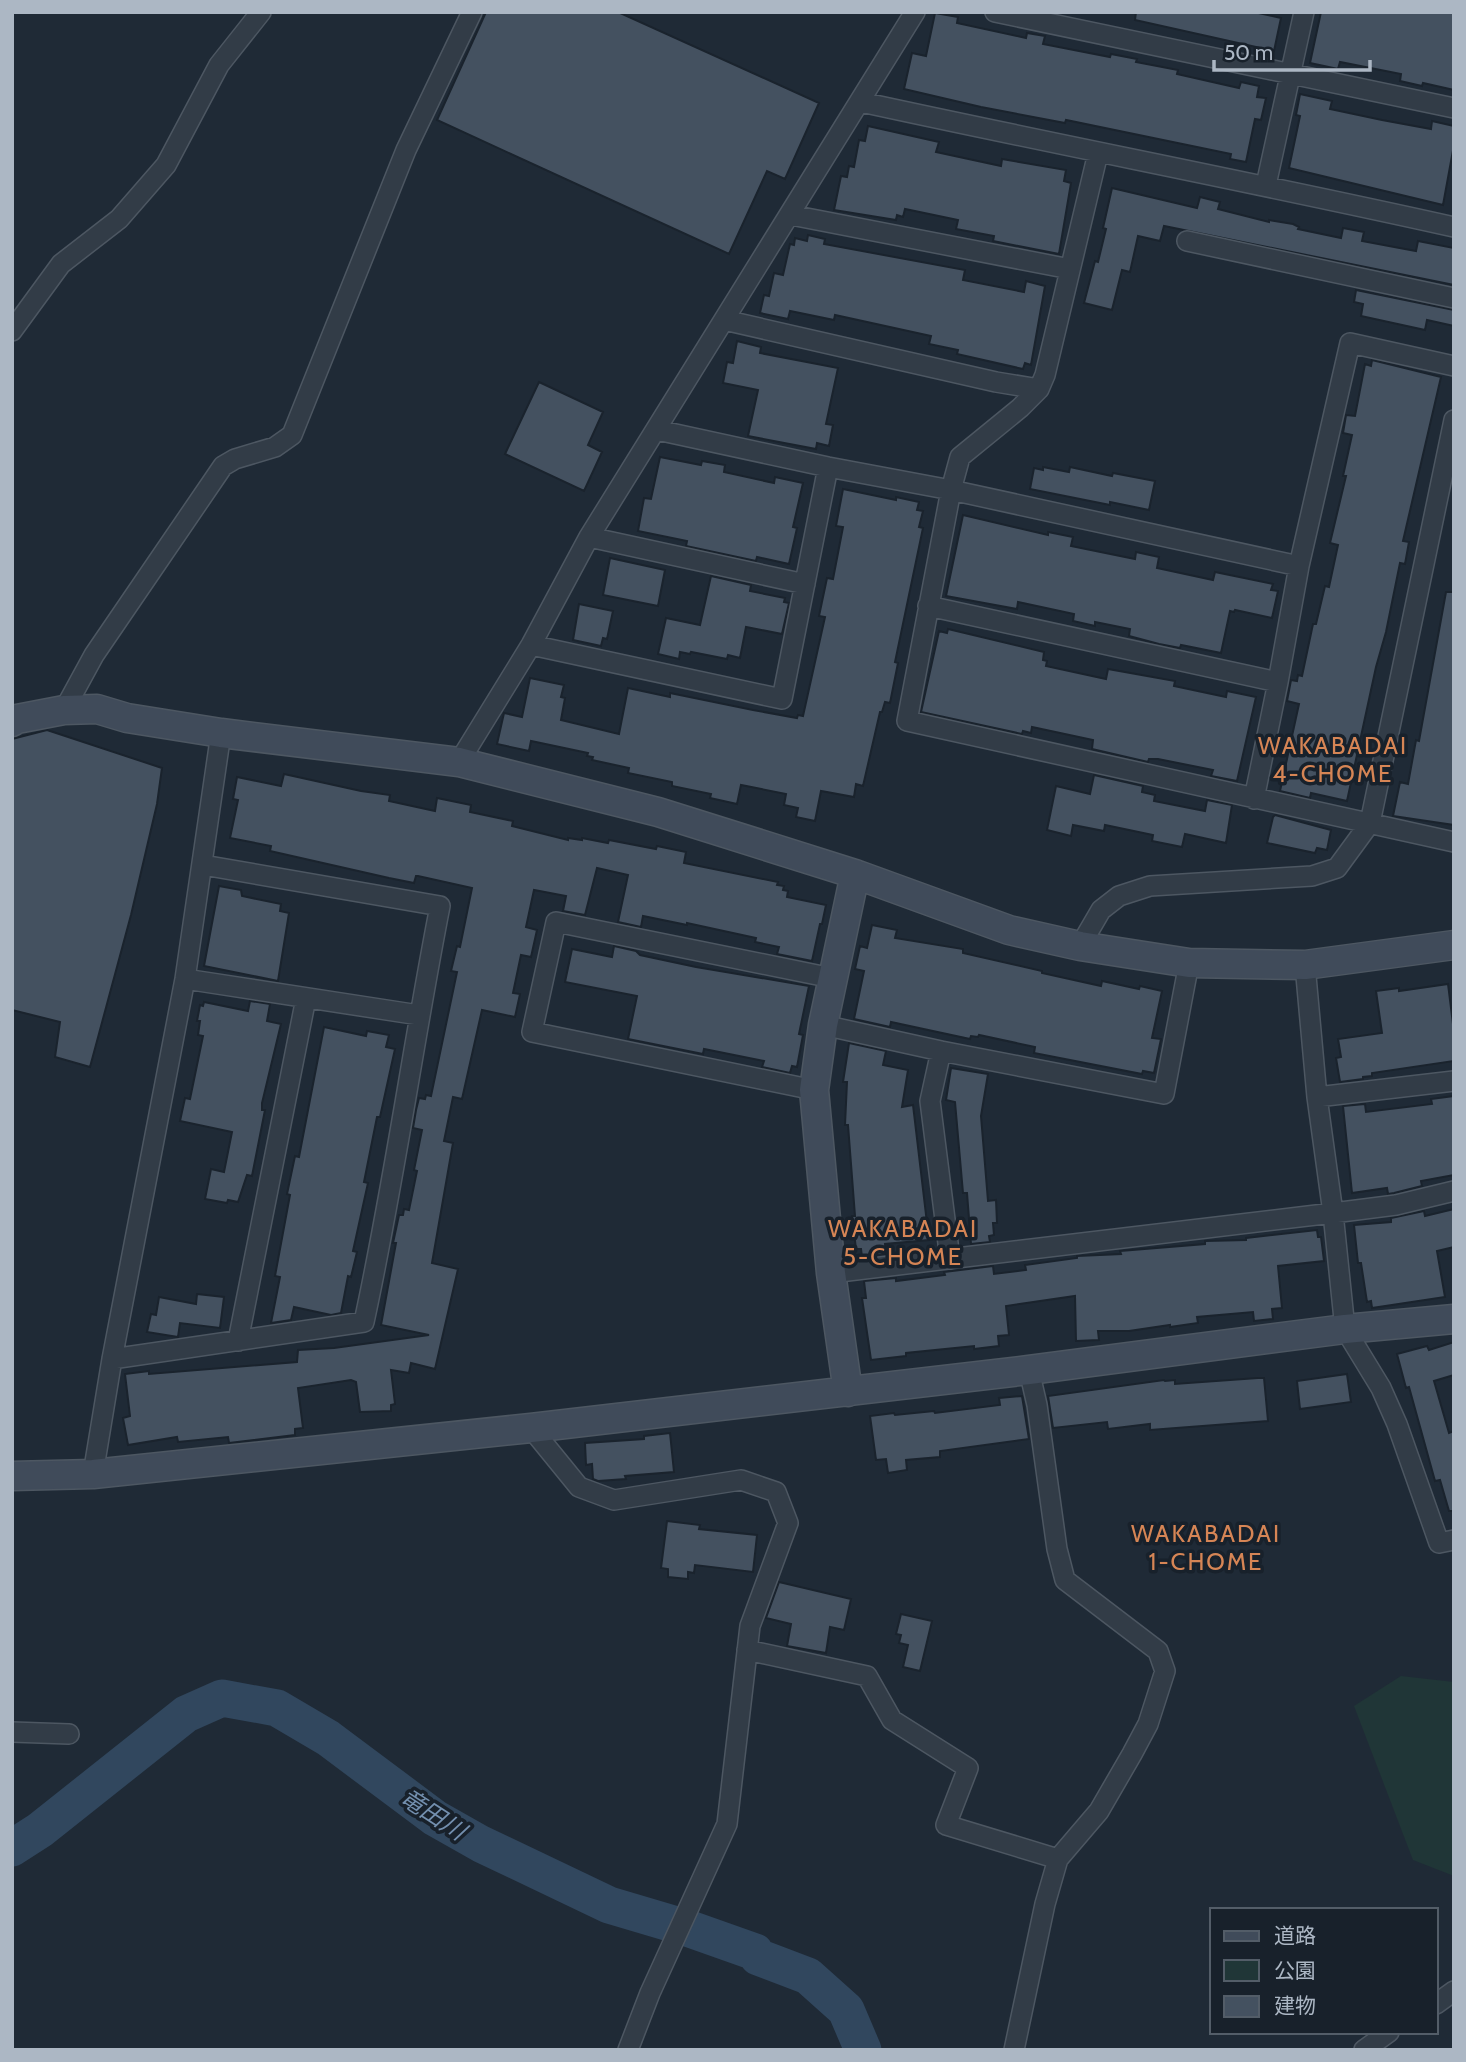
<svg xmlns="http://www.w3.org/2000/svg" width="1466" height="2062" viewBox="0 0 1466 2062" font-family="Cabin,'Noto Sans JP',sans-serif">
<rect width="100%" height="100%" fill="#1f2a36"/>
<!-- green -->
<path fill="#203637" d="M 1401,1676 L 1454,1682 L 1454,1876 L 1413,1860 L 1354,1706 Z"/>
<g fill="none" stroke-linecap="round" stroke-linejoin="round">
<!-- river -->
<path stroke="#31475e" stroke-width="37" d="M 12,1848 L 40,1830 L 186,1714 L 222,1698 L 277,1708 L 328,1738 L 435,1818 L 481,1844 L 609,1905 L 690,1929 L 755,1952 L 758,1957 L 808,1976 L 846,2010 L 863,2050"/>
</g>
<!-- building -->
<path fill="#445160" stroke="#1a232d" stroke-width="2" d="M 486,12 L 618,12 L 819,103 L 785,179 L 767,171 L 729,254 L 437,120 Z
M 1136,12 L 1254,12 L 1281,18 L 1274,51 L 1135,20 Z
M 1321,12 L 1454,12 L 1454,90 L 1423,83 L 1422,86 L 1400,81 L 1401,74 L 1340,62 L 1338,69 L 1310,63 Z
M 935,13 L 958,17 L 957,23 L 1026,38 L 1027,33 L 1045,36 L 1043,44 L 1110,57 L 1111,54 L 1137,59 L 1136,62 L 1178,70 L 1177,74 L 1239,88 L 1241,82 L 1259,86 L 1257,97 L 1266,98 L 1261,120 L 1255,119 L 1246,162 L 1230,159 L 1231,154 L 1066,120 L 1065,123 L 981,107 L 904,89 L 912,53 L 926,56 Z
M 1300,94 L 1332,101 L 1330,109 L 1382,120 L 1431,129 L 1432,121 L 1454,126 L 1454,145 L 1443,205 L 1289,168 L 1300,116 L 1296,115 Z
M 868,126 L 939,142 L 936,152 L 1001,166 L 1002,159 L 1066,170 L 1064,181 L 1071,183 L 1059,254 L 993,241 L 994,236 L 956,229 L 958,220 L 905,209 L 903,217 L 897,215 L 896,220 L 834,210 L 841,176 L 847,177 L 849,166 L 854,167 L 859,140 L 865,141 Z
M 1112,188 L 1197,208 L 1200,197 L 1220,202 L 1218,209 L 1269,222 L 1269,220 L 1293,224 L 1299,227 L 1298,229 L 1341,238 L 1343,228 L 1364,232 L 1362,241 L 1416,251 L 1418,241 L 1454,248 L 1454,285 L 1164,226 L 1160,241 L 1138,236 L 1130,272 L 1122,270 L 1112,310 L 1084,303 L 1095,261 L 1098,262 L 1106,229 L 1103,228 Z
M 808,235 L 825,239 L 824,244 L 965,270 L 963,280 L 1024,292 L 1026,281 L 1045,286 L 1031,365 L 1025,363 L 1023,369 L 957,354 L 958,350 L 929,344 L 931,336 L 835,315 L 834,320 L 790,311 L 788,319 L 760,313 L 764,295 L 769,296 L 774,273 L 783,275 L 790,244 L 794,245 L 795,238 L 807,241 Z
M 1356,290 L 1454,310 L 1454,326 L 1427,320 L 1425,330 L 1361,316 L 1363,304 L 1354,302 Z
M 737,341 L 761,347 L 760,353 L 838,368 L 826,424 L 833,425 L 829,446 L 817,443 L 816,449 L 748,436 L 758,390 L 723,383 L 727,362 L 733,363 Z
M 1372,360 L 1441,377 L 1403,541 L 1409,542 L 1405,564 L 1400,563 L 1386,632 L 1376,667 L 1347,801 L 1311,793 L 1310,798 L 1280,791 L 1299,704 L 1287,701 L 1291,680 L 1297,681 L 1298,675 L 1302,676 L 1313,624 L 1316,624 L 1325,586 L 1329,587 L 1338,545 L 1330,543 L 1346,476 L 1343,476 L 1352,435 L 1343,433 L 1346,415 L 1355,416 L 1365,364 L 1371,366 Z
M 539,382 L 603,412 L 588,445 L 602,452 L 584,491 L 505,454 Z
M 660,457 L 701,465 L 702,461 L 725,465 L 724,472 L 774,483 L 775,477 L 803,483 L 793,527 L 797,528 L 789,564 L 757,557 L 756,561 L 686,546 L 687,541 L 638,531 L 644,498 L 651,499 Z
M 1043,467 L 1069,472 L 1070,467 L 1112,476 L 1113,473 L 1155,481 L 1149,510 L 1110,502 L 1110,505 L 1030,489 L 1034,468 L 1043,470 Z
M 843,489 L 896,500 L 896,497 L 919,502 L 917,510 L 923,511 L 919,527 L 923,528 L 895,662 L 898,663 L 890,703 L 885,702 L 882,712 L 880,712 L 863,786 L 856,784 L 854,797 L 821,791 L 815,821 L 796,817 L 798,808 L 784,805 L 786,794 L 741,785 L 737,804 L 710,798 L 711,794 L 672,786 L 672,782 L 628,773 L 629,768 L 592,760 L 593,757 L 587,756 L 588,753 L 531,741 L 529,751 L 497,744 L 504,713 L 522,717 L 530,678 L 564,685 L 561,697 L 565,698 L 561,720 L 619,734 L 628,688 L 670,697 L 670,693 L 753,710 L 797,718 L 798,715 L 803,716 L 825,617 L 819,616 L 827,578 L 833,579 L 843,527 L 836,526 Z
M 963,515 L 1048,535 L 1048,532 L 1073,537 L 1071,546 L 1135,559 L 1136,552 L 1159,557 L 1157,568 L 1213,580 L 1215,572 L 1273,584 L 1271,590 L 1278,591 L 1272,618 L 1235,610 L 1234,612 L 1230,611 L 1221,653 L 1181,645 L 1180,648 L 1159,644 L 1129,636 L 1130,629 L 1095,622 L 1095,626 L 1073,621 L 1074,614 L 1018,602 L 1017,609 L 946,596 Z
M 610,558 L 665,570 L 658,606 L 603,595 Z
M 711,576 L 751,585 L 750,591 L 785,598 L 784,602 L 789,603 L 782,634 L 746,627 L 740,658 L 728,655 L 727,659 L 691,652 L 690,654 L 680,652 L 679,659 L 658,654 L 666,618 L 700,625 Z
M 1446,592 L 1454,592 L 1454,825 L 1393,816 L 1400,782 L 1408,784 L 1416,740 L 1419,741 Z
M 579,604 L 613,611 L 607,639 L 603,638 L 601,646 L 573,640 Z
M 948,629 L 1044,652 L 1043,660 L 1047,661 L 1046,666 L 1106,679 L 1108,669 L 1175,681 L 1174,686 L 1226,697 L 1227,691 L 1256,697 L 1237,781 L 1211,776 L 1213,770 L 1158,759 L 1149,759 L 1148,762 L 1092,749 L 1093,740 L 1032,727 L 1031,733 L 1023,731 L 1022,734 L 921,712 L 939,631 L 947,633 Z
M 47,730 L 162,768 L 157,804 L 131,915 L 90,1067 L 55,1057 L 60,1022 L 12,1010 L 12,739 Z
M 284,774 L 361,791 L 390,795 L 389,801 L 435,811 L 437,798 L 471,805 L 470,812 L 513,821 L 512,826 L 568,840 L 568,838 L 582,840 L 582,838 L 608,843 L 609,840 L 656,849 L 657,846 L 686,852 L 684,863 L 778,882 L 777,885 L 784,886 L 783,890 L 788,891 L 787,897 L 826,905 L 822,924 L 820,924 L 812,961 L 777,954 L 779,947 L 755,942 L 756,938 L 687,923 L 687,925 L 643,916 L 641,927 L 618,922 L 628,875 L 597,868 L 585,915 L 563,911 L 566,896 L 534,890 L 526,927 L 537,930 L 531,957 L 521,955 L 513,993 L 520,994 L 515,1017 L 482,1010 L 462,1099 L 453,1097 L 444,1141 L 453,1143 L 432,1263 L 458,1269 L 435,1369 L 411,1363 L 409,1373 L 391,1370 L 395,1404 L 391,1405 L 391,1411 L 360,1412 L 356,1382 L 351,1380 L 298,1388 L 303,1428 L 295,1429 L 295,1435 L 229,1443 L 228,1437 L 178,1442 L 177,1437 L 128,1445 L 123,1418 L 130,1416 L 125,1374 L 149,1371 L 149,1374 L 297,1362 L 298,1350 L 334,1348 L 429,1335 L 381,1325 L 396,1243 L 393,1243 L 399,1215 L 403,1215 L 404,1209 L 409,1210 L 417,1171 L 414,1170 L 422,1130 L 413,1128 L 416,1110 L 419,1098 L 425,1099 L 426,1095 L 431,1096 L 457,972 L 451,971 L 457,946 L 460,947 L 472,888 L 418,876 L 416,876 L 414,883 L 389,878 L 270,851 L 271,846 L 230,838 L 238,800 L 233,799 L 237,777 L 281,786 Z
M 1094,775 L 1143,786 L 1142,792 L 1155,795 L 1154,801 L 1205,811 L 1207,800 L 1232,805 L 1226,843 L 1185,834 L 1182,847 L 1152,841 L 1153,835 L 1105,825 L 1104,831 L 1073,825 L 1071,836 L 1047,830 L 1056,786 L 1090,794 Z
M 1275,815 L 1331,830 L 1327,850 L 1317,848 L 1315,853 L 1267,843 L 1273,817 Z
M 219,886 L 241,890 L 242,896 L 281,904 L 280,911 L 289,913 L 278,981 L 204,966 Z
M 872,925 L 897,930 L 895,938 L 963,949 L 963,953 L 1042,971 L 1042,973 L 1101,986 L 1102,981 L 1139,989 L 1140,986 L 1162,991 L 1152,1038 L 1161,1039 L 1154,1073 L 1143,1071 L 1142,1074 L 1034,1053 L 1035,1047 L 979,1035 L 978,1037 L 971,1036 L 970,1039 L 891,1022 L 890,1027 L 854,1019 L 864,971 L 855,969 L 860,946 L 867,948 Z
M 614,946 L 636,951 L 640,955 L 696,967 L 809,986 L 799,1034 L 803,1035 L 797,1067 L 792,1066 L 790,1073 L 762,1067 L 764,1061 L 704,1049 L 703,1054 L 628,1039 L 637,996 L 565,982 L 572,949 L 612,957 Z
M 1448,984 L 1454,1032 L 1454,1061 L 1372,1073 L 1372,1076 L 1363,1077 L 1363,1079 L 1340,1082 L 1336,1058 L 1341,1057 L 1338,1039 L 1382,1033 L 1376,991 L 1399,988 L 1399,991 Z
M 250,1001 L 270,1004 L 267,1021 L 281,1024 L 262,1103 L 262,1110 L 265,1110 L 252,1176 L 247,1175 L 238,1202 L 228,1200 L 227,1203 L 205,1199 L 211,1169 L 224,1172 L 232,1132 L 180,1121 L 185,1098 L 190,1099 L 203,1036 L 198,1035 L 200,1021 L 197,1021 L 200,1005 L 203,1006 L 204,1002 L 248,1011 Z
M 324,1027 L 366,1036 L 367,1031 L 389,1035 L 386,1047 L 395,1049 L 380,1117 L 377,1117 L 364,1182 L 368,1183 L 353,1251 L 357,1252 L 351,1277 L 348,1276 L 341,1313 L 331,1315 L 294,1307 L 291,1320 L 271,1323 L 280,1277 L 275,1276 L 290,1195 L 287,1194 L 295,1156 L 299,1157 Z
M 849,1043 L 886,1051 L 883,1065 L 908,1070 L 902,1107 L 913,1105 L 929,1240 L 885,1244 L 886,1254 L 862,1257 L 861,1249 L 856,1249 L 852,1216 L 855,1216 L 848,1125 L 845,1125 L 847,1082 L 843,1082 Z
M 951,1068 L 988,1074 L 981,1116 L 988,1201 L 996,1200 L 997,1223 L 993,1223 L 994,1235 L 989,1236 L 990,1242 L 971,1244 L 967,1193 L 963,1193 L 955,1102 L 946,1100 Z
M 1454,1096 L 1454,1175 L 1421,1181 L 1422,1186 L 1394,1193 L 1388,1194 L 1387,1188 L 1352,1193 L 1343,1106 L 1365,1104 L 1366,1112 L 1432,1104 L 1431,1099 Z
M 1454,1209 L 1454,1247 L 1437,1251 L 1445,1297 L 1372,1308 L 1371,1301 L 1367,1302 L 1361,1263 L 1358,1263 L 1354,1225 L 1391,1222 L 1391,1218 L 1424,1211 L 1425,1216 Z
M 1317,1230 L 1318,1237 L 1321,1237 L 1324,1261 L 1278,1266 L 1282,1308 L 1272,1309 L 1273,1319 L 1254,1321 L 1253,1312 L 1197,1317 L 1198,1323 L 1170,1327 L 1170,1325 L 1129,1331 L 1098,1331 L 1099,1340 L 1076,1341 L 1075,1296 L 1006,1306 L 1009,1335 L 998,1336 L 999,1346 L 974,1349 L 974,1346 L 906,1353 L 906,1356 L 871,1360 L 862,1298 L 866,1298 L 864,1281 L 896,1278 L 896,1281 L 945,1275 L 944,1272 L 993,1266 L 994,1274 L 1026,1270 L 1025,1265 L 1077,1258 L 1077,1256 L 1121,1254 L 1120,1251 L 1205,1244 L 1205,1241 L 1246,1240 L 1246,1238 Z
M 197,1294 L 224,1297 L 220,1328 L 180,1323 L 178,1337 L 147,1332 L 151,1314 L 156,1315 L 159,1297 L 196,1304 Z
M 1454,1342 L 1454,1375 L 1434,1381 L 1449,1433 L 1454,1431 L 1454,1511 L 1449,1511 L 1440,1480 L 1435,1481 L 1409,1387 L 1406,1388 L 1397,1354 L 1427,1346 L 1429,1350 Z
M 1347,1374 L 1351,1402 L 1300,1409 L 1297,1381 Z
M 1258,1378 L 1264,1378 L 1268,1421 L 1150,1430 L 1150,1424 L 1108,1429 L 1107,1422 L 1053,1428 L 1048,1396 L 1164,1380 L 1165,1381 L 1175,1380 L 1175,1384 Z
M 1022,1396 L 1029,1439 L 940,1451 L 940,1457 L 906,1460 L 907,1470 L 888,1473 L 886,1459 L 876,1460 L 870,1416 L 894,1413 L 895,1415 L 934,1411 L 935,1413 L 1000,1405 L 999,1398 Z
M 670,1433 L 674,1472 L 625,1476 L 626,1479 L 598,1481 L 593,1479 L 592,1464 L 586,1465 L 585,1443 L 644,1439 L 644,1436 Z
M 667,1521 L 700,1525 L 699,1529 L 757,1535 L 753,1572 L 695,1565 L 694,1573 L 688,1572 L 688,1579 L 668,1577 L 668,1569 L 661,1568 Z
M 779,1582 L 851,1599 L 844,1630 L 830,1627 L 826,1653 L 787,1646 L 791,1624 L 766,1618 Z
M 901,1614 L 932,1621 L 920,1671 L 903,1667 L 908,1645 L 899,1643 L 901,1635 L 896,1634 Z"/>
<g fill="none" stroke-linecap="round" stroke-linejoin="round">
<!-- street casing -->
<g stroke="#4d5762" stroke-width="22">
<path id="street" d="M 995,12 L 1454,108
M 861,102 C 1058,145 1257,183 1454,227
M 1098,153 L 1045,375 L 1039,389 L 1020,408 L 960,457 L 951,490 L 907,721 L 1454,842
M 1266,185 L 1304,12
M 791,215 L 1070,269
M 1187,241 L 1454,298
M 724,320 L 996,382 L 1039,389
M 12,331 L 61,264 L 119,219 L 166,165 L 219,65 L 261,12
M 657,430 L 828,467 L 951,490 L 1299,566
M 589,537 L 805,584
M 928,606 L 1278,682
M 531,645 L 782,699 L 828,467
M 64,710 L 94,655 L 223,466 L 235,459 L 275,447 L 292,435 L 406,150 L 472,12
M 459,762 L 531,645 L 589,537 L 915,12
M 1254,799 L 1278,682 L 1299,566 L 1350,343 L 1454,366
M 1080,946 L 1101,910 L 1119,896 L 1150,886 L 1312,876 L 1337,868 L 1370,823 L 1454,420
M 1305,965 L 1317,1097 L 1333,1213 L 1345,1329 L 1381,1388 L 1397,1424 L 1439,1543 L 1454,1540
M 185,979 L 419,1015
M 823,1025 L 941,1051 L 1164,1094 L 1189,963
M 941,1051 L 930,1101 L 950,1259
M 814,1090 L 532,1032 L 556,922 L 832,978
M 1317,1097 L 1454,1081
M 831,1273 L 1333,1213 L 1396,1205 L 1454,1191
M 238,1341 L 306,998
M 112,1359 L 364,1322 C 394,1184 413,1044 440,906 L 203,865
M 531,1428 L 579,1487 L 614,1500 L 741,1480 L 776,1492 L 788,1523 L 750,1626 L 727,1824 L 650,1993 L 628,2050
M 93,1474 L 112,1359 L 185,979 L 221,733
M 747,1650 L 867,1676 L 892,1720 L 968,1768 L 946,1825 L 1058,1859
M 12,1732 L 69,1734
M 1436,2004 L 1454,1991
M 1014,2050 L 1045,1904 L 1058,1859 L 1099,1811 L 1132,1754 L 1148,1724 L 1165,1671 L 1158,1651 L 1065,1580 L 1057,1549 L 1037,1405 L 1029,1370
M 1364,2050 L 1389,2032"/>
</g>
<!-- secondary casing -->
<g stroke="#4d5762" stroke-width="31">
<path id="secondary" d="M 12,722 L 17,719 L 64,710 L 97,709 L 127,718 L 221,733 L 459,762 L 658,812 L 855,874 L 1009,930 L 1080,946 L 1189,963 L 1305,965 L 1454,945
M 848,1392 L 831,1273 L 814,1090 L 823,1025 L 855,874
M 12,1476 L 93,1474 L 531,1428 L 1029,1370 L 1345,1329 L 1454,1319"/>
</g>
<!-- street -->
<use href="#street" stroke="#323c47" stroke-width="19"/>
<!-- secondary -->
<use href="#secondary" stroke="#404b5a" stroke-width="28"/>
</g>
<g text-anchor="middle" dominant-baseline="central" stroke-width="7" stroke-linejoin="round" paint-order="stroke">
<!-- neighbourhood labels -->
<g font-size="24" letter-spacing="2" fill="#d68555" stroke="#18212b">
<text x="1333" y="745">WAKABADAI<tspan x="1333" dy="28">4-CHOME</tspan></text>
<text x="903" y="1228">WAKABADAI<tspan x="903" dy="28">5-CHOME</tspan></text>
<text x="1206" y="1533">WAKABADAI<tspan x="1206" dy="28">1-CHOME</tspan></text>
</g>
<!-- water labels -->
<g font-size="24" font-style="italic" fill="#738fae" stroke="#18212b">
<text transform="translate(433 1814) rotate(33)">竜田川</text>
</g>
</g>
<!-- border -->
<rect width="1466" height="2062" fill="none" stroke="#acb7c4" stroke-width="28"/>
<!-- legend -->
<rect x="1210" y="1908" width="228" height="126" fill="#18212b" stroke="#535d68" stroke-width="2"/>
<rect x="1224" y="1931" width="35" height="10" fill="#404b5a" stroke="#535d68" stroke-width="2"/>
<text x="1274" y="1943" font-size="21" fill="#acb7c4">道路</text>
<rect x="1224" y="1960" width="35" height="21" fill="#203637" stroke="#535d68" stroke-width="2"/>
<text x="1274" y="1978" font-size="21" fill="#acb7c4">公園</text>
<rect x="1224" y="1996" width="35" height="21" fill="#445160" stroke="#535d68" stroke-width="2"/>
<text x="1274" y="2013" font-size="21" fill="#acb7c4">建物</text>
<!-- scale -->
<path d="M1214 60v10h156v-10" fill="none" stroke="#acb7c4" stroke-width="3.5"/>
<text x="1224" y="60" font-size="21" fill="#acb7c4" stroke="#18212b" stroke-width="5" paint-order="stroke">50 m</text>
</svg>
